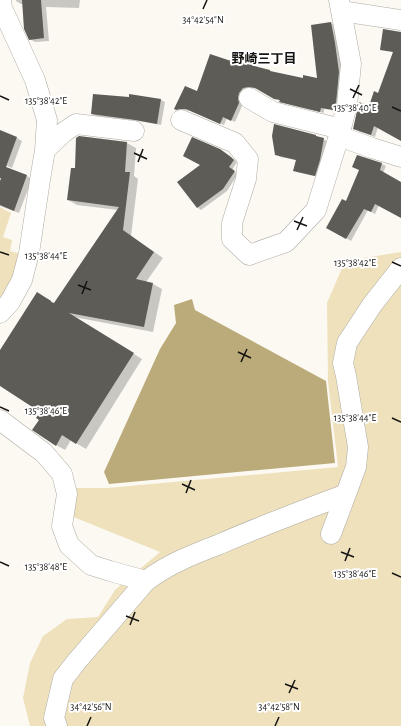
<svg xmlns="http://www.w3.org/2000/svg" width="401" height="726" viewBox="0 0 401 726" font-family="'Alegreya Sans','Noto Sans JP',sans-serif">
<rect width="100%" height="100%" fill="#fcf9f3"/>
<!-- green -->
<path fill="#eee1bc" d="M 0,207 L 11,213 L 3,237 L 12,240 L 10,251 L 21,254 L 17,277 L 0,303 Z
M 401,252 L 401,726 L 30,726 L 23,698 L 30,663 L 43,636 L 67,619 L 98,617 L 115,590 L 160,552 L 71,516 L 76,488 L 107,488 L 338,467 L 328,381 L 327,303 L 345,261 Z"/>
<!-- water -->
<path fill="#bbab7a" d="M 192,299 L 195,310 L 326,381 L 335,463 L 109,484 L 104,472 L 160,349 L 176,323 L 174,305 Z"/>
<!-- shadow -->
<path fill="#0003" d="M 16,0 L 80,0 L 79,8 L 46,7 L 49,41 L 35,42 L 30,39 L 23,4 L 21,4 L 16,1 Z
M 331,23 L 335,25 L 339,45 L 342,74 L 337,111 L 324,109 L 324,113 L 284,103 L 259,89 L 253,88 L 247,90 L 241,100 L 242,106 L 235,122 L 227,118 L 224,125 L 190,111 L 184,110 L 180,111 L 176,109 L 198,93 L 235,63 L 254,65 L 258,67 L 258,68 L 270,71 L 273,73 L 303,79 L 318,79 L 312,26 Z
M 130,95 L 161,100 L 165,102 L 161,125 L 133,120 L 96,116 L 92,114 L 130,98 Z
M 360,104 L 401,140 L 378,127 L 375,137 L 358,131 Z
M 0,131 L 17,138 L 22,141 L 12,168 L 0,163 Z
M 316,136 L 327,141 L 323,162 L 318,177 L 297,172 L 294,170 L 296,160 L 280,157 L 276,154 Z
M 127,143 L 136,148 L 134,176 L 138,179 L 131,236 L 163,258 L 146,282 L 153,284 L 162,289 L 153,332 L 74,317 L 142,359 L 86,449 L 71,440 L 65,450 L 56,445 L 40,420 L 41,412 L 0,385 L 0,352 L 47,298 L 55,304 L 118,210 L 77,205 L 68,200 L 76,169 Z
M 224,153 L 235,160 L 237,162 L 232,170 L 238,174 L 227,191 L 201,210 L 198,208 Z
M 358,156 L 382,164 L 386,166 L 383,173 L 401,183 L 401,217 L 379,205 L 375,214 L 368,210 L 351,241 L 327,227 L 346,202 L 360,170 Z
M 6,168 L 27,176 L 32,179 L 19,213 L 0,206 L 0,184 Z"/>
<!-- building -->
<path fill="#5d5c56" d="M 22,0 L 41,0 L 44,38 L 29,40 L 24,29 Z
M 331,22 L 335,43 L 339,72 L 336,103 L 334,110 L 321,108 L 320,112 L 279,102 L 280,100 L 274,99 L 255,88 L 249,87 L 243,88 L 239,93 L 238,98 L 239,103 L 231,121 L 223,117 L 220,124 L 186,109 L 180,109 L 176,110 L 174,109 L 185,86 L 197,91 L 210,54 L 234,62 L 235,58 L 255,64 L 254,66 L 270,70 L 270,71 L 303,78 L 303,75 L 317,78 L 311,25 Z
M 383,29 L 401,32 L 401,141 L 374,126 L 371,135 L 353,129 L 359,102 L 369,106 L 374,91 L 378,93 L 393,52 L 380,50 Z
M 93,94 L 129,97 L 129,94 L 161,99 L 157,124 L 135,120 L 91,114 Z
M 274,124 L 316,135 L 316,136 L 324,138 L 320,160 L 315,176 L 293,171 L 296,160 L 275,155 L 272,136 Z
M 0,130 L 17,137 L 6,167 L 27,175 L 14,211 L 0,205 L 0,181 L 1,178 L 0,178 Z
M 79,136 L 127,142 L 125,172 L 130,172 L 123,230 L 154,252 L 136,279 L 153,283 L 144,327 L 69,313 L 134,353 L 76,444 L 62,435 L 56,446 L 32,430 L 39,420 L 36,418 L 40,412 L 0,386 L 0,350 L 37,292 L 51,301 L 51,302 L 54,303 L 119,207 L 67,200 L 71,168 L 75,168 L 76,138 Z
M 192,137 L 220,149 L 231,157 L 234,160 L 229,167 L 235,171 L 223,189 L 197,208 L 177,182 L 200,165 L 183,156 Z
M 357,155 L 382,163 L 380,170 L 401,182 L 401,218 L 375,204 L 371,212 L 364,209 L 346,239 L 326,228 L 342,199 L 346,201 L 359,170 L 352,167 Z"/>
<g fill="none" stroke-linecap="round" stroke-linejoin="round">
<!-- minor casing -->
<g stroke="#acaaa3" stroke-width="21">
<path id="minor" d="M 341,11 L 401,20
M 249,98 L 273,112 L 341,129
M 181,120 L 235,143 L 248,159 L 246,179 L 232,223 L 232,239 L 249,255 L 286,242 L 316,210 L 339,136 L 347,105 L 351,64 L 339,0
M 339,136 L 372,148 L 401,157
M 45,150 L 64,132 L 76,124 L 134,131
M 0,313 L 10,302 L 22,280 L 29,253 L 40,180 L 45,150 L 47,120 L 35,80 L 2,8 L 1,0
M 0,420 L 44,453 L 62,474 L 67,494 L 62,526 L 69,545 L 91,565 L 110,571 L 146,581
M 331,534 L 346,494
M 57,726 L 54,718 L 63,679 L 77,661 L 146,581 C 168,564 194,554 220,544 C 261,526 304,510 346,494 L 356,467 L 358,447 L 346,376 L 343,363 L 347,343 L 372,305 L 401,268"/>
</g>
<!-- minor -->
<use href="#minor" stroke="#fff" stroke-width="20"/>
</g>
<!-- ticks -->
<path fill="none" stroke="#141311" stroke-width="1.5" d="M 203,9 L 207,0M 350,89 L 362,95M 0,96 L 9,100M 353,98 L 359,85M 392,107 L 401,111M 134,153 L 147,159M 138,162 L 143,149M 294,221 L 307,226M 297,230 L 303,217M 0,252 L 9,255M 392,262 L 401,266M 78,285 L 91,290M 82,294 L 87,281M 238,352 L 251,358M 241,362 L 247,349M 0,407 L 9,411M 392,418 L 401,422M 182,484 L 195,490M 186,493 L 191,480M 341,552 L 354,557M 345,561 L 350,548M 0,562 L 9,566M 392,573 L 401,577M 126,616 L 139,621M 130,625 L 135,612M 285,684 L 298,689M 289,693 L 295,680M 87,726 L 91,717M 275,726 L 279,717"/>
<g text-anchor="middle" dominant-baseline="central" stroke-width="4" stroke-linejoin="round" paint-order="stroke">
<!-- neighbourhood labels -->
<g font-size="13" font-weight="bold" fill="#141311" stroke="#fff">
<text x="264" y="59">野崎三丁目</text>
</g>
</g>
<g font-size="10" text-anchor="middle" fill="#141311" stroke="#fff" stroke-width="4" stroke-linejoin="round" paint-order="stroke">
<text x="203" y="23">34°42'54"N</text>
<text x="46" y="104">135°38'42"E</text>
<text x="355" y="111">135°38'40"E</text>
<text x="46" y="259">135°38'44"E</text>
<text x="355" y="266">135°38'42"E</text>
<text x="46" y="414">135°38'46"E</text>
<text x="355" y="421">135°38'44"E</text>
<text x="46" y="570">135°38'48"E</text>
<text x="355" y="577">135°38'46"E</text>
<text x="91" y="710">34°42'56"N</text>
<text x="279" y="710">34°42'58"N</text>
</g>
</svg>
